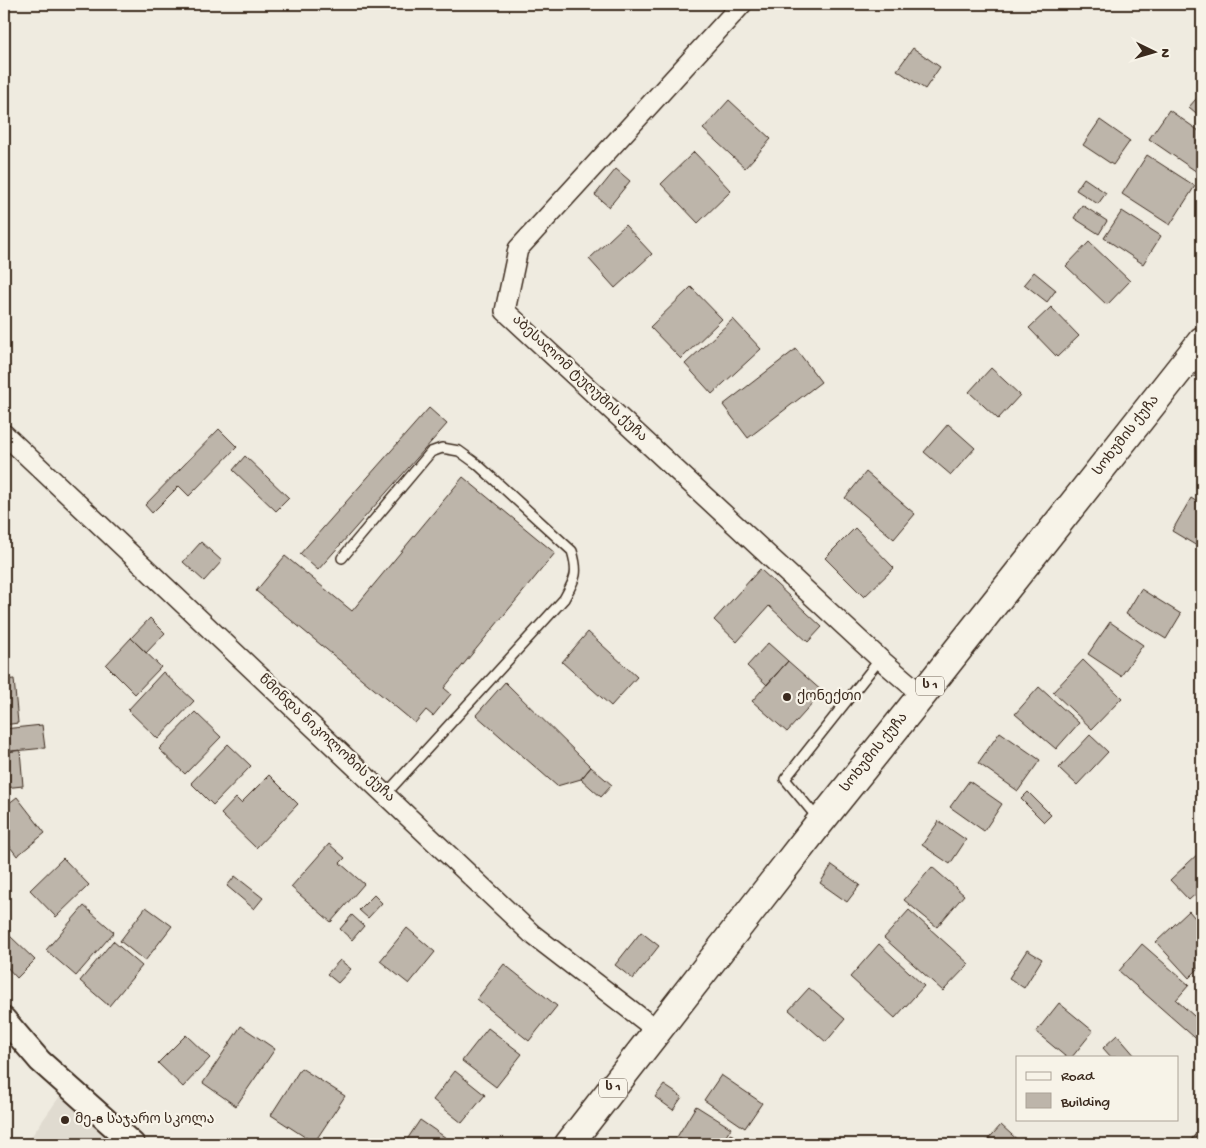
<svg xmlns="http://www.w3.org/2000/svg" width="1206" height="1148" viewBox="0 0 1206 1148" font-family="'Gochi Hand','Noto Sans Georgian',sans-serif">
<rect width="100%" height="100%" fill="#efebe0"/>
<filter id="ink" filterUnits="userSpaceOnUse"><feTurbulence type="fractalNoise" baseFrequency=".02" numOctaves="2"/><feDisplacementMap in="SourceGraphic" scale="10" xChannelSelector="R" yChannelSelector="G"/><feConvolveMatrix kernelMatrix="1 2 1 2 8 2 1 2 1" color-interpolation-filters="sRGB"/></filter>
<g filter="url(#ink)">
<!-- built -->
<path fill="#e0dbd0" d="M 60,1096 L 115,1144 L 26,1144 Z"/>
<!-- building -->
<path fill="#bdb5aa" stroke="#3b2a1e" d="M 913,48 L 940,67 L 925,89 L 897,70 Z
M 1202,92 L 1202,118 L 1189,107 Z
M 729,100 L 771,139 L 745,168 L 703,129 Z
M 1169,110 L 1202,133 L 1202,171 L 1200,174 L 1149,139 Z
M 1100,120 L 1130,141 L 1113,165 L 1083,145 Z
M 694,152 L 731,191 L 698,223 L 661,184 Z
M 1147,155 L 1195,186 L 1170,225 L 1122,194 Z
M 616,169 L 630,181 L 609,207 L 595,195 Z
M 1084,178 L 1106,193 L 1098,204 L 1076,190 Z
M 1082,205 L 1107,221 L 1099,234 L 1074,218 Z
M 1122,211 L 1161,236 L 1143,264 L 1104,238 Z
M 625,225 L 652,254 L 615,288 L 589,259 Z
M 1089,242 L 1130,281 L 1107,305 L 1066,266 Z
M 1034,272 L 1056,290 L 1047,302 L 1024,284 Z
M 691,287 L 722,319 L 681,359 L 650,327 Z
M 1051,307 L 1079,336 L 1057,357 L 1029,328 Z
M 733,319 L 761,349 L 712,394 L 685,364 Z
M 796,349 L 821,382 L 748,438 L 723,405 Z
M 991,368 L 1020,395 L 998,419 L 969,392 Z
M 429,408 L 447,424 L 318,570 L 300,554 Z
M 948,424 L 975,448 L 951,475 L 924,452 Z
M 219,429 L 237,447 L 189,496 L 179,486 L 152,513 L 145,505 Z
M 245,456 L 289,498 L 276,511 L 233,470 Z
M 866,472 L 915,514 L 894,539 L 845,498 Z
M 463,477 L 555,553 L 444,688 L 451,694 L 433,716 L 426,710 L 415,723 L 256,591 L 285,556 L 352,611 Z
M 1191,498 L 1202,505 L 1202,549 L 1172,531 Z
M 855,528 L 894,568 L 864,597 L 825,558 Z
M 201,542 L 222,561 L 204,581 L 183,562 Z
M 760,569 L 822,627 L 808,642 L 769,606 L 737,642 L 714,620 Z
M 1141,589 L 1181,614 L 1166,639 L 1126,614 Z
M 150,618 L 165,633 L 146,653 L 131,638 Z
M 1110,622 L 1143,645 L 1121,676 L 1088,654 Z
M 588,632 L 637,677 L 611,706 L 562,662 Z
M 131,638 L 161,667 L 135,694 L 106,665 Z
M 768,643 L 788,661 L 767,685 L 747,666 Z
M 1083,660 L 1122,698 L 1092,729 L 1053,692 Z
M 788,661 L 823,692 L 787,732 L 752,701 Z
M 163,672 L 194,701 L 158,739 L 128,710 Z
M 14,679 L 18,723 L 4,725 L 4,680 Z
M 505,682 L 591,767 L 581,779 L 557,786 L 476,715 Z
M 1039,687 L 1079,723 L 1056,749 L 1015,714 Z
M 195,712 L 221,737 L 185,774 L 159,749 Z
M 42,725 L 45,748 L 4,752 L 4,729 Z
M 1000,732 L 1040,760 L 1018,791 L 978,763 Z
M 1090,735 L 1108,752 L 1077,785 L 1059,768 Z
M 228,744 L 251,766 L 213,805 L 191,783 Z
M 20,750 L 23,786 L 4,788 L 4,752 Z
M 591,767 L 612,785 L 601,797 L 581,779 Z
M 269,775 L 298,804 L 256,848 L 221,814 L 236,798 L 241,803 Z
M 969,781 L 1002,804 L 984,831 L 950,807 Z
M 1028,792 L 1051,815 L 1044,822 L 1021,799 Z
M 17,797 L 45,833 L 17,856 L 4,839 L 4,807 Z
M 939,821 L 966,840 L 950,864 L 922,845 Z
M 329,844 L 345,858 L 340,863 L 364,884 L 331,922 L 291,887 Z
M 1202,850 L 1202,888 L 1189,900 L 1170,880 Z
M 63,858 L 89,885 L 56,917 L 30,890 Z
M 832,865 L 860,885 L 847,902 L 820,883 Z
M 932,867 L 964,895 L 937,927 L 904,900 Z
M 235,876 L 263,898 L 254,909 L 227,886 Z
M 374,895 L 382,903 L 368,918 L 359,910 Z
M 84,906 L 114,932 L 76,976 L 46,950 Z
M 146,907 L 172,926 L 145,961 L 120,941 Z
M 909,910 L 969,964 L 943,991 L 884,938 Z
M 1189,911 L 1202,926 L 1202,965 L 1189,978 L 1156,942 Z
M 352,915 L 364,926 L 352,940 L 340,929 Z
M 407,928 L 435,952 L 409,984 L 380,961 Z
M 641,932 L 659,946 L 633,979 L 615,965 Z
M 10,936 L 35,960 L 17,978 L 4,964 L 4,942 Z
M 113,941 L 142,966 L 109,1006 L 80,981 Z
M 879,944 L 924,986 L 895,1018 L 850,977 Z
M 1142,944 L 1189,985 L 1176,1000 L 1202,1023 L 1202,1044 L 1119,971 Z
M 1027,950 L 1042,959 L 1024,988 L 1009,978 Z
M 340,960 L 351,969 L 338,983 L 327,974 Z
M 504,964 L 557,1006 L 529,1041 L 477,999 Z
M 809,988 L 845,1019 L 826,1042 L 789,1010 Z
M 1059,1003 L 1093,1031 L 1072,1057 L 1066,1057 L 1036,1032 Z
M 241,1026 L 275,1049 L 236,1106 L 203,1083 Z
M 488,1028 L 522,1054 L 496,1087 L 462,1061 Z
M 186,1035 L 210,1058 L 183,1087 L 158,1063 Z
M 1117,1035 L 1136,1057 L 1111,1057 L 1103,1048 Z
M 301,1068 L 345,1096 L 314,1143 L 271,1115 Z
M 455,1071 L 485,1095 L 462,1123 L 433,1100 Z
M 721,1075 L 762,1103 L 745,1128 L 704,1100 Z
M 664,1085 L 682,1097 L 673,1110 L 655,1097 Z
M 696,1106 L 731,1128 L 721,1144 L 689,1144 L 677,1137 Z
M 420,1120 L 452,1142 L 451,1144 L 410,1144 L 406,1141 Z
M 1001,1125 L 1022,1144 L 984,1144 Z
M 730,1134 L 752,1144 L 725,1144 Z"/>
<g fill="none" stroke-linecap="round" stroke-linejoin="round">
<!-- service casing -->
<g stroke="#3b2a1e" stroke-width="12">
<path id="service" d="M 342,558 L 431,452 L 442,448 L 459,451 L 477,464 L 572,551 C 579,574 575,579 564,599 L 385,795
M 819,820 L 785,779 L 880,659"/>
</g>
<!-- minor casing -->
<g stroke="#3b2a1e" stroke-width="22">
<path id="minor" d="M 742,4 L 518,249 L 505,311 L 880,659 L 922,695
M 4,434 L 532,934 L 658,1031
M 1201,1144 L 1202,1143"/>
</g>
<!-- tertiary casing -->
<g stroke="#3b2a1e" stroke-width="26">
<path id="tertiary" d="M 4,1019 L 40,1061 L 133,1144"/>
</g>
<!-- trunk casing -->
<g stroke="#3b2a1e" stroke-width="31">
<path id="trunk" d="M 569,1144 L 820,822 L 922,695 L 1202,341"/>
</g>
<!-- service -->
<use href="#service" stroke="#f7f3e8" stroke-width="9"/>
<!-- minor -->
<use href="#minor" stroke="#f7f3e8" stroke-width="19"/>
<!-- tertiary -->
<use href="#tertiary" stroke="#f7f3e8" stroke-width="22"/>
<!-- trunk -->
<use href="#trunk" stroke="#f7f3e8" stroke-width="28"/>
</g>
</g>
<!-- markers -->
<g fill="#3b2a1e" stroke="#f7f3e8" stroke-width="2">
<circle cx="787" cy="697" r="5"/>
<circle cx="65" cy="1120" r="5"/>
</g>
<g text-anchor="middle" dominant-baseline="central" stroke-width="4.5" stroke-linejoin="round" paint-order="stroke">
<!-- shield labels -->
<g fill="#f7f3e8" stroke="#73665b" stroke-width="1">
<rect x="916" y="676.5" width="28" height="19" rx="4"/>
<rect x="599" y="1078.5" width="28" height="19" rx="4"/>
</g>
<g font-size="12" font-weight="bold" fill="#3b2a1e">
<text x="930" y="686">ს 1</text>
<text x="613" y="1088">ს 1</text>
</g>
<!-- street labels -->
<g font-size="14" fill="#3b2a1e" stroke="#f7f3e8">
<text transform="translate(579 379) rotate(43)">აბესალომ ტუღუშის ქუჩა</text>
<text transform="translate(1127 436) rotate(-52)">სოხუმის ქუჩა</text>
<text transform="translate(326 739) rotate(43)">წმინდა ნიკოლოზის ქუჩა</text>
<text transform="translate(875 753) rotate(-51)">სოხუმის ქუჩა</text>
</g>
<!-- poi labels -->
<g font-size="14" fill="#3b2a1e" stroke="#f7f3e8" text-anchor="start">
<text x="797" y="697">ქონექთი</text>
<text x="75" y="1120">მე-8 საჯარო სკოლა</text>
</g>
</g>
<!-- margin -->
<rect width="1206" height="1148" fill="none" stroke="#f7f3e8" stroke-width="20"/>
<rect x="10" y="10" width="1186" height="1128" fill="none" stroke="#3b2a1e" stroke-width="2" filter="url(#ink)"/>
<!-- legend -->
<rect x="1016" y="1056" width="162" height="65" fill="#f7f3e8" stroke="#aca397"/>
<rect x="1026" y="1072" width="25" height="8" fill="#f7f3e8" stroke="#aca397"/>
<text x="1061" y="1080" font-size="15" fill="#3b2a1e">Road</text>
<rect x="1026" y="1093" width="25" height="15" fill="#bdb5aa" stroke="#aca397"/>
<text x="1061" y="1106" font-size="15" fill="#3b2a1e">Building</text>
<!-- north arrow -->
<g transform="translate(1154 52) rotate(95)" stroke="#f7f3e8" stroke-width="4" paint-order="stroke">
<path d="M0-4L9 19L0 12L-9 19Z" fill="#3b2a1e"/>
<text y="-8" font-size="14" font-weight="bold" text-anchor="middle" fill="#3b2a1e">N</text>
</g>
</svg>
